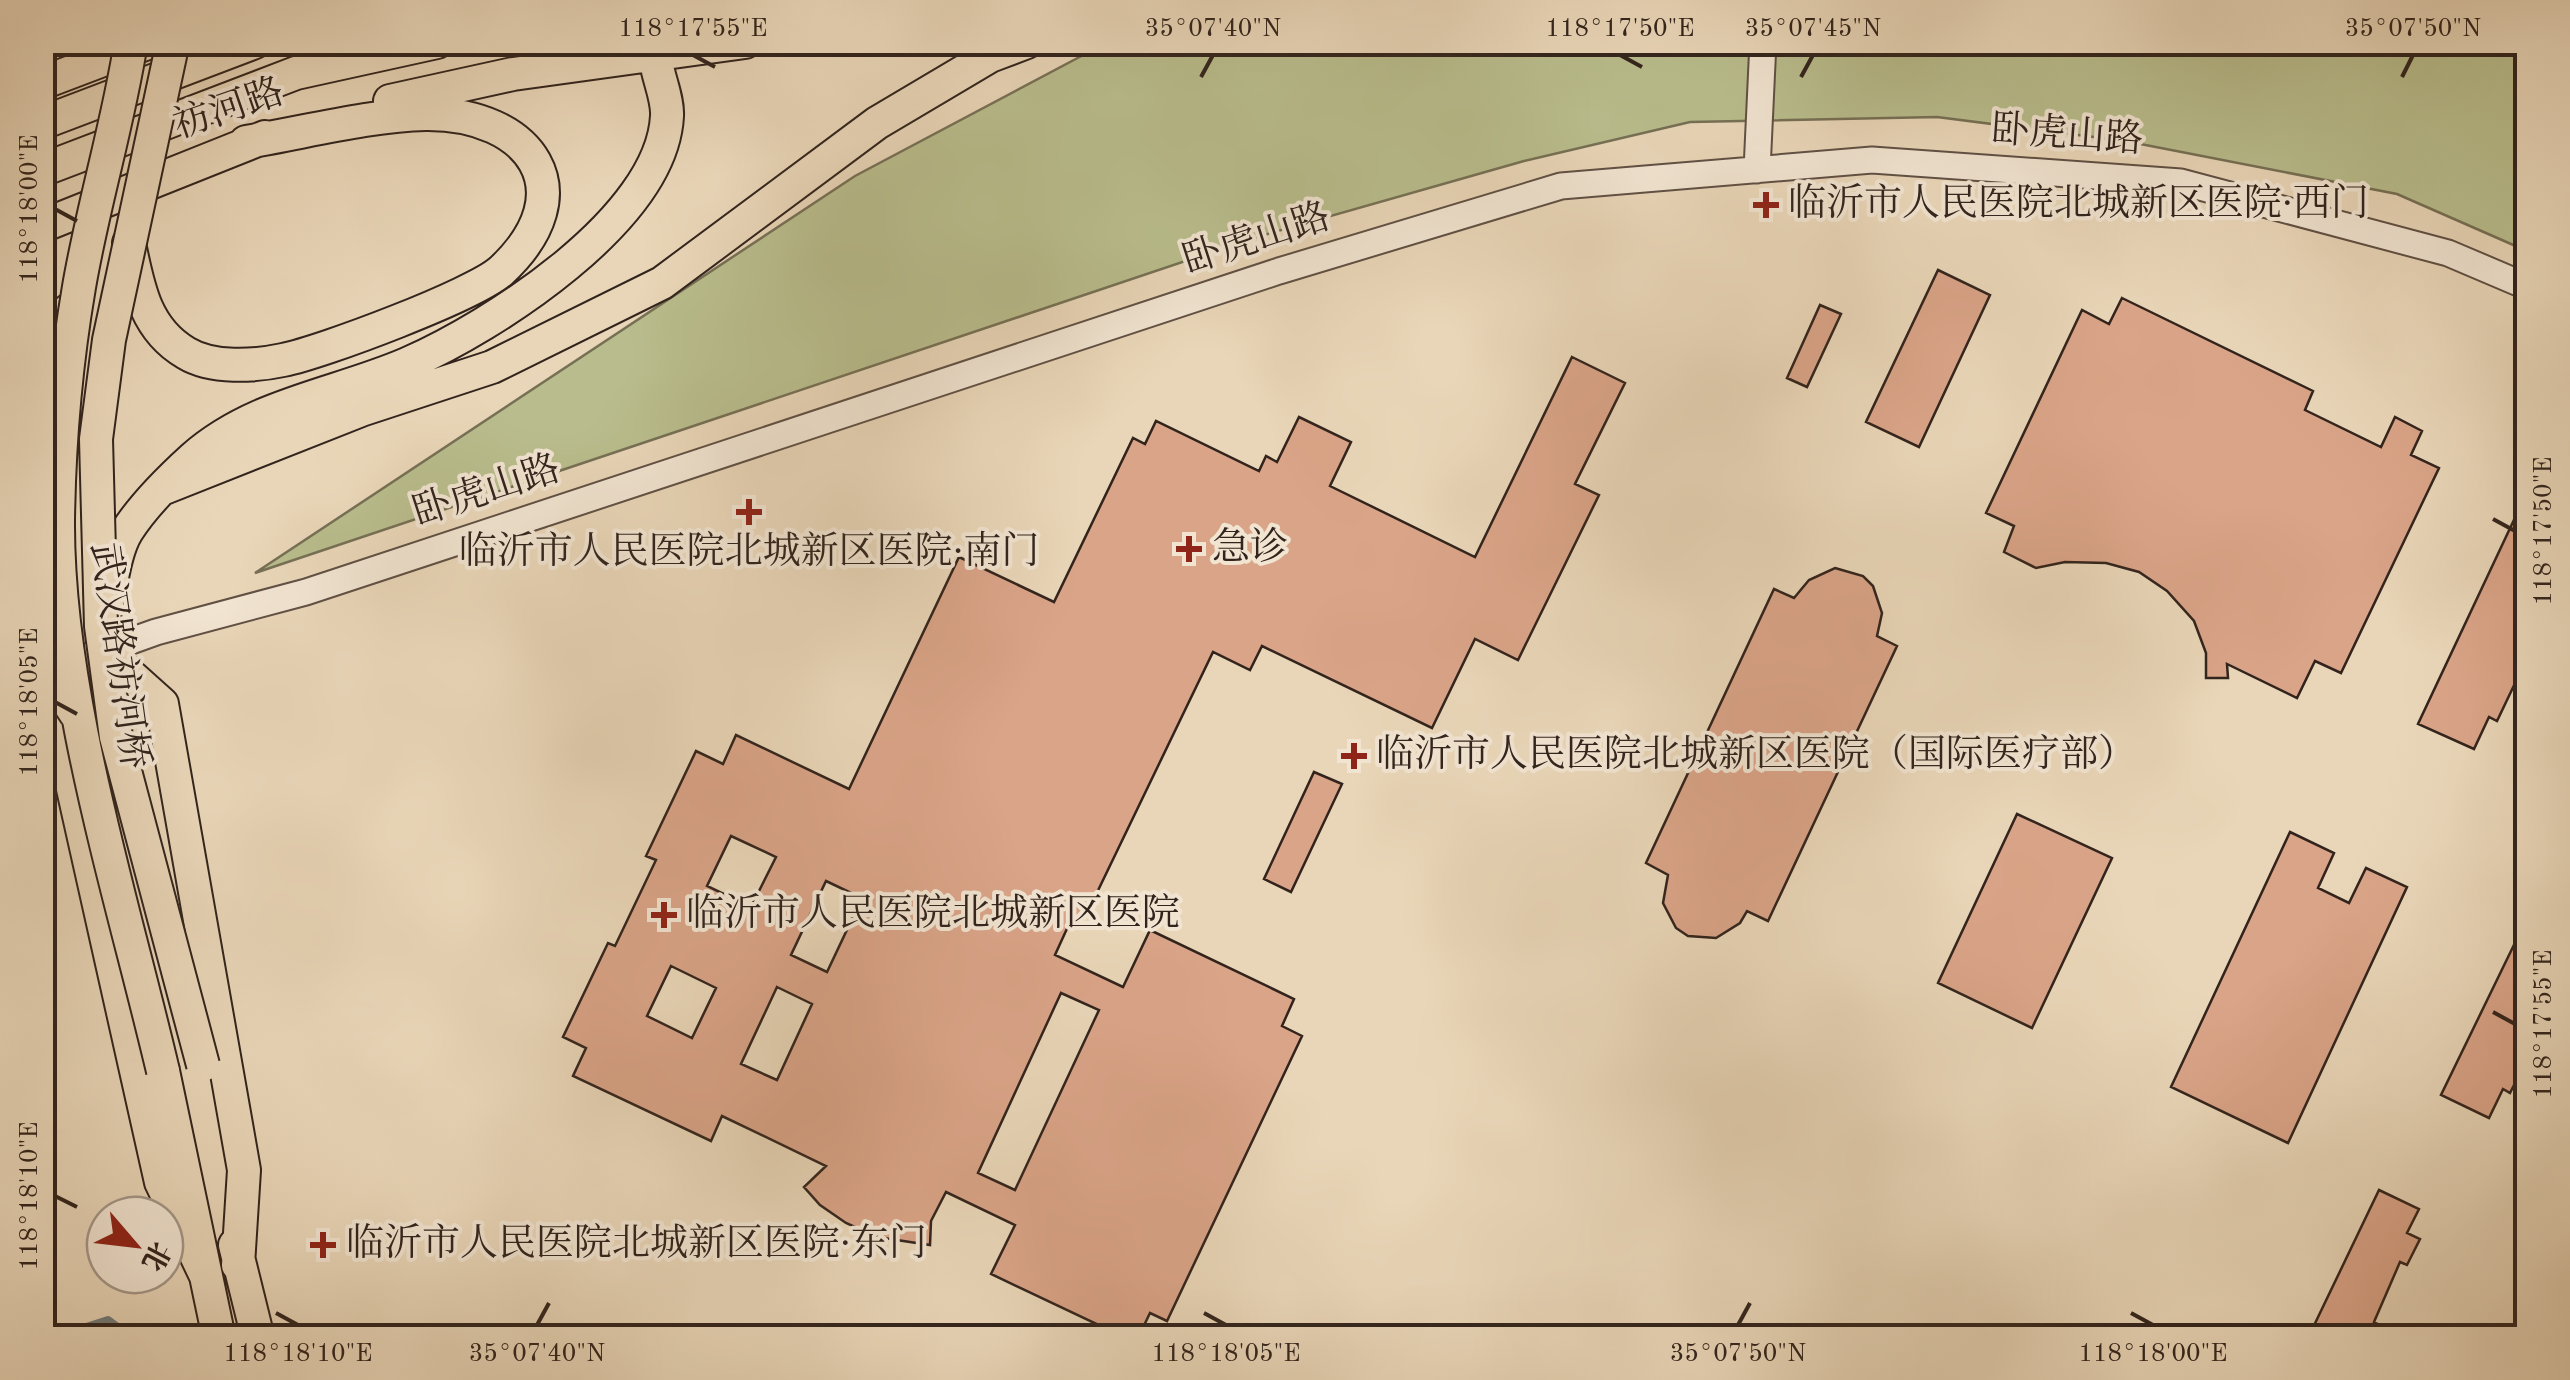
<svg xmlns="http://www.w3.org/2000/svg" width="2570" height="1380" viewBox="0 0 2570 1380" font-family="'Old Standard TT','Noto Serif SC',serif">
<rect width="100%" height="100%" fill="#e9d6b8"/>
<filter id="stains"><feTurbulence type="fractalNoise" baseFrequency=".002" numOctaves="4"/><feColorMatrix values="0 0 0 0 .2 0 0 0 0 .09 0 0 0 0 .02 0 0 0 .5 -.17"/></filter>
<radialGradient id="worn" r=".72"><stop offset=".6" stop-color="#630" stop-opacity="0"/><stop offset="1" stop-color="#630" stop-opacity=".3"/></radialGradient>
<!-- green -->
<path fill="#b9bd8d" stroke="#767055" stroke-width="2.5" d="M 1106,43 L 2527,43 L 2527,251 L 2397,194 L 2125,141 L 1937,117 L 1690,122 L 1524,161 L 1257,237 L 255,573 L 855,176 Z"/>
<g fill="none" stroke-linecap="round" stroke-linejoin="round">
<!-- stream -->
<path stroke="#717c7b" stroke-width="8" d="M 52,1338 L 108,1320 L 132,1338"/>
</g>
<!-- building -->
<path fill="#daa488" stroke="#32241d" stroke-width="2.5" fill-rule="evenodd" d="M 1938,270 L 1990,295 L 1919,447 L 1866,422 Z
M 2122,298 L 2313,391 L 2305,410 L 2381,447 L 2395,417 L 2422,431 L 2411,455 L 2439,468 L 2341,673 L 2315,661 L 2297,698 L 2227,664 L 2228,678 L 2206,678 L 2206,653 L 2194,621 L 2167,591 L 2139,572 L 2106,563 L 2065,562 L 2036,568 L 2004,552 L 2014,526 L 1986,513 L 2082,310 L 2109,324 Z
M 1820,305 L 1841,314 L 1807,387 L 1787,378 Z
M 1572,357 L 1625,383 L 1575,484 L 1599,495 L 1518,660 L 1475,639 L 1432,728 L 1262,646 L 1250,670 L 1213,652 L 1091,905 L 1070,922 L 1055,955 L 1123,987 L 1150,930 L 1294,999 L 1282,1026 L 1302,1036 L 1167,1321 L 1150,1313 L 1138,1338 L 1126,1338 L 991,1274 L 1015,1225 L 946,1192 L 931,1221 L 930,1245 L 877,1237 L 846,1223 L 820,1205 L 804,1187 L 826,1166 L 722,1116 L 711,1141 L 573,1076 L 586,1048 L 563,1037 L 608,943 L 615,946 L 656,860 L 646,856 L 696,751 L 723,764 L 736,735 L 849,789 L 959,557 L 1054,602 L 1133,438 L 1145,444 L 1156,421 L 1259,471 L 1266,456 L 1277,462 L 1299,417 L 1351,442 L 1330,486 L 1475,557 ZM 731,836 L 776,857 L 751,907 L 707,886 ZM 826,881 L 862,898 L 827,972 L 791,955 ZM 671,966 L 716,988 L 692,1038 L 647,1016 ZM 777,987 L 812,1004 L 777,1080 L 741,1064 ZM 1061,993 L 1099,1010 L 1015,1190 L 978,1173 Z
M 2528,490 L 2528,656 L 2497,721 L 2489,717 L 2474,749 L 2418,724 Z
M 1835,568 L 1863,576 L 1873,586 L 1882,613 L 1877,636 L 1897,646 L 1768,921 L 1747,911 L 1740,923 L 1716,938 L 1688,936 L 1676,928 L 1663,903 L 1668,875 L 1646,863 L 1774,589 L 1794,598 L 1809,580 Z
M 1314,772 L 1342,784 L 1291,892 L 1264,879 Z
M 2017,814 L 2112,858 L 2032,1028 L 1938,983 Z
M 2290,832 L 2334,853 L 2318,888 L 2349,903 L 2366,868 L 2407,887 L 2288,1143 L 2171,1087 Z
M 2528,916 L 2528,1020 L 2519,1038 L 2526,1041 L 2516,1061 L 2524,1065 L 2510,1093 L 2503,1089 L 2489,1118 L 2441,1095 Z
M 2379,1190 L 2419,1209 L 2407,1233 L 2420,1239 L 2407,1265 L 2400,1262 L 2374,1322 L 2405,1338 L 2308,1338 Z"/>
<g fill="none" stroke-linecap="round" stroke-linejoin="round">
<!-- tertiary casing -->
<g stroke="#605044" stroke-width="29">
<path id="tertiary" d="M 1757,170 L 1763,42
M 89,656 L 156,632 L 306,592 L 1279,271 L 1561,186 L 1872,160 L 2181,182 L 2448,253 L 2528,287"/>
</g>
<!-- primary casing -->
<g stroke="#32241d" stroke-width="36">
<path id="primary" d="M 42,83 L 150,42
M 390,101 L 513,74 L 745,42
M 42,123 L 255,42
M 42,170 L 296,73 L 437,42
M 42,226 L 265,137
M 129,243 C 138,287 145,329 186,353 C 212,369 255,366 283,360 C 323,352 474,295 501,271 C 587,191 530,113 426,114 C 370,115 302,133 246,142
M 42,378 L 69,310
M 164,488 L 361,410 L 492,367 L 662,283 L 877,123 L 990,56 L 1027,42
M 105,612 C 111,588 114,552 127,531 C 143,506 171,478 193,458 C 254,404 335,395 407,364 C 492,327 662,219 667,116 C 668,102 661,84 658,71
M 163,1071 L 219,1338
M 235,1245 L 258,1338
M 206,1276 L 161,1182 L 61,735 L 103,651 L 162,704 L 244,1170 L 238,1265"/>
</g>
<!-- tertiary -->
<use href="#tertiary" stroke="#f1e4d1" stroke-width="25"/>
<!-- primary -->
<use href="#primary" stroke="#e9d6b8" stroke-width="32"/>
<!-- primary-bridge casing -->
<g stroke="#32241d" stroke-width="36" stroke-linecap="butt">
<path id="primary-bridge" d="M 131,42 C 118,125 93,205 79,287 C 66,363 59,445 58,521 C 57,695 123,901 163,1071
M 173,42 L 109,340 L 96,439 L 101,626 L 116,737 L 203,1065
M 42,663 L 76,714"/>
</g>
<!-- primary-bridge -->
<use href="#primary-bridge" stroke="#e9d6b8" stroke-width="32"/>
</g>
<!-- ticks -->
<path fill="none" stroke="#32241d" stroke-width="4" d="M 693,55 L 715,67M 1620,55 L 1642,67M 1201,77 L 1213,55M 1801,77 L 1813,55M 2402,77 L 2413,55M 55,209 L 77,221M 2493,519 L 2515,531M 55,702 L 77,714M 2493,1012 L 2515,1024M 55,1196 L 77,1207M 276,1313 L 298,1325M 1204,1313 L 1226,1325M 2131,1313 L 2153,1325M 537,1325 L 549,1303M 1738,1325 L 1750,1303"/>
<!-- markers -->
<g fill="#8f2418" stroke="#f1e4d1" stroke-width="4">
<path d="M1761 190h10v10h10v10h-10v10h-10v-10h-10v-10h10z"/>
<path d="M744 497h10v10h10v10h-10v10h-10v-10h-10v-10h10z"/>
<path d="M1184 534h10v10h10v10h-10v10h-10v-10h-10v-10h10z"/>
<path d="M1349 741h10v10h10v10h-10v10h-10v-10h-10v-10h10z"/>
<path d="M659 900h10v10h10v10h-10v10h-10v-10h-10v-10h10z"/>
<path d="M318 1230h10v10h10v10h-10v10h-10v-10h-10v-10h10z"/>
</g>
<g text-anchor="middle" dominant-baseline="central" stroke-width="8" stroke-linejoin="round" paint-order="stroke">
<!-- street labels -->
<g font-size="38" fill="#32241d" stroke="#f1e4d1">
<text transform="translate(229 110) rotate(-19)">祊河路</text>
<text transform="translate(2067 136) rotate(4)">卧虎山路</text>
<text transform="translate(1257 240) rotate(-18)">卧虎山路</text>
<text transform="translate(487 492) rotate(-18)">卧虎山路</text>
<text transform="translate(118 656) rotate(82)">武汉路祊河桥</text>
</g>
<!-- poi labels -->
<g font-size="38" fill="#32241d" stroke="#f1e4d1" text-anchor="start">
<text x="1788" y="205">临沂市人民医院北城新区医院·西门</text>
<text x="1212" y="549">急诊</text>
<text x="749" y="553" text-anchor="middle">临沂市人民医院北城新区医院·南门</text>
<text x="1376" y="756">临沂市人民医院北城新区医院（国际医疗部）</text>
<text x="686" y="915">临沂市人民医院北城新区医院</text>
<text x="346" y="1245">临沂市人民医院北城新区医院·东门</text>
</g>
</g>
<!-- margin -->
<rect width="2570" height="1380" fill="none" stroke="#e9d6b8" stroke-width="110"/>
<!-- north arrow -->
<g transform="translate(135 1245) rotate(118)"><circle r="48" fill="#f1e4d1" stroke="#a59789" stroke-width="2.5"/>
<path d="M0-8L18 38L0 25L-18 38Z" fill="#8f2418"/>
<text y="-15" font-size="28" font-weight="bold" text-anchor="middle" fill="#32241d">北</text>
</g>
<rect x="55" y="55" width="2460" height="1270" fill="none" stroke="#32241d" stroke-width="4"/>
<g font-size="25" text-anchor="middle" fill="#32241d">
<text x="693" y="36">118°17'55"E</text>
<text x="1213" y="36">35°07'40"N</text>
<text x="1620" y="36">118°17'50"E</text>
<text x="1813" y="36">35°07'45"N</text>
<text x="2413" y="36">35°07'50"N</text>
<text transform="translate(28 209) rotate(-90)" y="9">118°18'00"E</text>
<text transform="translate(2542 531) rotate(-90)" y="9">118°17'50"E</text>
<text transform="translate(28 702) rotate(-90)" y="9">118°18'05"E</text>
<text transform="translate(2542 1024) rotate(-90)" y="9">118°17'55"E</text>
<text transform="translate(28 1196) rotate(-90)" y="9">118°18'10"E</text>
<text x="298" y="1361">118°18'10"E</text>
<text x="537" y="1361">35°07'40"N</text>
<text x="1226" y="1361">118°18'05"E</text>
<text x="1738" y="1361">35°07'50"N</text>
<text x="2153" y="1361">118°18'00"E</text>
</g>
<rect width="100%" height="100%" filter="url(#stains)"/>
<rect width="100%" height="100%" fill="url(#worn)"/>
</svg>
